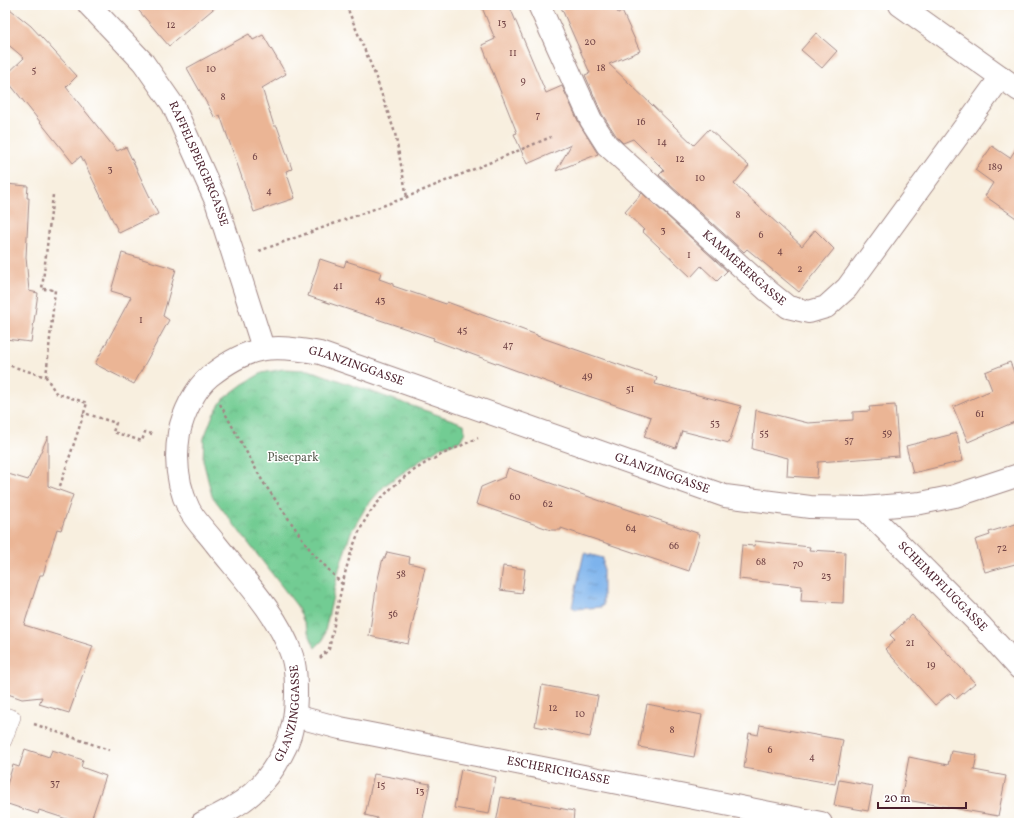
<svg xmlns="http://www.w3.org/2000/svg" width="1024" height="828" viewBox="0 0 1024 828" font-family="Vollkorn,serif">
<defs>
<pattern id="park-crowns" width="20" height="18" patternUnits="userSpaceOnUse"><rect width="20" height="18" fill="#72cc93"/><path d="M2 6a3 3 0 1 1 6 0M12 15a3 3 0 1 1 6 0" fill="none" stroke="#64af7f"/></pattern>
<pattern id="water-ripples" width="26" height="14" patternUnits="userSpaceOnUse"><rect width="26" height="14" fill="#7db3ec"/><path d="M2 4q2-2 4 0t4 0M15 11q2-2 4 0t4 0" fill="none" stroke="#6891bf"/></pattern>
</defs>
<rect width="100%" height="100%" fill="#fff"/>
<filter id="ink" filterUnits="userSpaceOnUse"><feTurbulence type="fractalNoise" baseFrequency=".025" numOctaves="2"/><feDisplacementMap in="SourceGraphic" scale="8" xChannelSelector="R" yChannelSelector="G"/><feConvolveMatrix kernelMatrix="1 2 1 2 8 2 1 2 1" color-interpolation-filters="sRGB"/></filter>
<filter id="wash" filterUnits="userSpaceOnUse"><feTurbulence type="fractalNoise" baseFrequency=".012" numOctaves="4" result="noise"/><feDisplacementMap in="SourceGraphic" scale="16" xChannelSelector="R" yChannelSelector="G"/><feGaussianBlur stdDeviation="0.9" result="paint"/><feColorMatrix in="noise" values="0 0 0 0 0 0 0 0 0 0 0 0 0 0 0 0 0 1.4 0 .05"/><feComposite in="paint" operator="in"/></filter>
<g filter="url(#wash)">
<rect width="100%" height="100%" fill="#f8efdf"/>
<!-- park -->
<path fill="url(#park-crowns)" stroke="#5e765f" d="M 283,369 L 309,370 L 464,424 L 465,432 L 460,441 L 439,448 L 385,485 L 366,507 L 351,532 L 339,569 L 323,640 L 315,648 L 297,606 L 212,496 L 203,460 L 204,438 L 213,415 L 223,399 L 243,384 L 262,373 Z"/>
<!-- water -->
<path fill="url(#water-ripples)" stroke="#64698c" d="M 584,553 L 603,558 L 603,606 L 601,607 L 576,609 L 572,607 Z"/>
<g id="blocks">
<!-- building -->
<path fill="#ebb595" d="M 5,5 L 31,26 L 77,76 L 66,87 L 117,151 L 126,147 L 158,214 L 119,233 L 81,156 L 73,163 L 5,78 L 5,76 L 24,58 L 5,42 Z
M 134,5 L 218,5 L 169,46 Z
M 481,5 L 509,5 L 546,93 L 562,86 L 580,125 L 598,154 L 556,171 L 571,145 L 527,164 L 514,134 L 517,133 L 482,45 L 495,39 Z
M 560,5 L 615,5 L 618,13 L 622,11 L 640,51 L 609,64 L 694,145 L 709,129 L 749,166 L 734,184 L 802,246 L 815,230 L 834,249 L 799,292 L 747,249 L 744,252 L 659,175 L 664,170 L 633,139 L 623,143 L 617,137 L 602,114 L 585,75 L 590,73 Z
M 816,33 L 837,51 L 822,68 L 801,50 Z
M 249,34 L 253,40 L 263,35 L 286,74 L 262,88 L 274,126 L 277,126 L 292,169 L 286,171 L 295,198 L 254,212 L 220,115 L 215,118 L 187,68 Z
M 1019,144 L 1019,220 L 985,196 L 993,183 L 975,170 L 992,146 L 1010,158 Z
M 5,184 L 28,186 L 27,198 L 29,198 L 26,257 L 29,291 L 38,293 L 31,342 L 5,339 Z
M 642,193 L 727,271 L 717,281 L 701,266 L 691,277 L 642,231 L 644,230 L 625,212 Z
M 122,253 L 176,269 L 163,316 L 169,320 L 134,384 L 95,364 L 131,297 L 111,291 Z
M 320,259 L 344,267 L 346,261 L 381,272 L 379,279 L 393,284 L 393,286 L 446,304 L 447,302 L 537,335 L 537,336 L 657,378 L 655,384 L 741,406 L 729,443 L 682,431 L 676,448 L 644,437 L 651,417 L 553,384 L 433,340 L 434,338 L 308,296 Z
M 1010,362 L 1019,384 L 1019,420 L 968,442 L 953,407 L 992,390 L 985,372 Z
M 895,405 L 899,456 L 818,462 L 817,478 L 787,476 L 788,458 L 752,449 L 756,410 L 808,423 L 853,420 L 853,412 L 870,411 L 869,407 Z
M 957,433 L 963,461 L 913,473 L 906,446 Z
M 48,436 L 48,486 L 73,495 L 61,530 L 57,529 L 43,575 L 40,575 L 24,625 L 93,646 L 69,713 L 39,704 L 42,697 L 22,699 L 5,693 L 5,473 L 28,480 Z
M 508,468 L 609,504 L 609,503 L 700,534 L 689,571 L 561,528 L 561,530 L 551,530 L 476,504 L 481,487 L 505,477 Z
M 1019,523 L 1019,563 L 985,572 L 975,540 L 990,535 L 989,532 Z
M 755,541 L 810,547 L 809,550 L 845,552 L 843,603 L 801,601 L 802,586 L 739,579 L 742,545 L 754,546 Z
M 387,552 L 410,557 L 409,563 L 425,567 L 408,644 L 369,636 L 377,583 L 383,558 L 385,558 Z
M 503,566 L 525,569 L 522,593 L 500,590 Z
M 912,615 L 975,683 L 956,699 L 950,693 L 935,705 L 885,649 L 895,640 L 890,635 Z
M 542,685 L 598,696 L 590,737 L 535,726 Z
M 647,704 L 702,715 L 694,757 L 639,747 Z
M 760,725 L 843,740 L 835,784 L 744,768 L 749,733 L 758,735 Z
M 25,749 L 49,757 L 52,750 L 83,760 L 81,767 L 106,776 L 90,823 L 79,823 L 39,810 L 38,814 L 5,803 L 5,791 L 13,765 L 19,767 Z
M 951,751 L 977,755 L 974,770 L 1006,776 L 998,816 L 901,799 L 909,757 L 948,765 Z
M 461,769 L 496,777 L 489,814 L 454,808 Z
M 374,774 L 430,784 L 422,823 L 376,823 L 377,818 L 365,815 Z
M 839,780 L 873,786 L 868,811 L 834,805 Z
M 501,797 L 574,811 L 573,823 L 496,823 Z"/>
</g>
</g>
<g filter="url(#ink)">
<use href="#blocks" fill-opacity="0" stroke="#a18785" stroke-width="1"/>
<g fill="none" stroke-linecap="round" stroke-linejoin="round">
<!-- service casing -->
<g stroke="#a18785" stroke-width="14">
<path id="service" d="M 5,714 L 14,717 L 5,741"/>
</g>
<!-- minor casing -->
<g stroke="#a18785" stroke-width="24">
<g id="minor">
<path id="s1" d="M 89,5 L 143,62 L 173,105 L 216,201 L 263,348"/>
<path id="s2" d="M 539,5 L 591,120 L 607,145 L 768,291 L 788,307 L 809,312 L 826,307 L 847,288 L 1001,77"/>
<path id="s3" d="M 864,508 L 982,627 L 1019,668"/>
<path id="s4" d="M 295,716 L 340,728 L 821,823"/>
<path id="s5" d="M 202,823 C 244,805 266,788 286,746 C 293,730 296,712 296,695 C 296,681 296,666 291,653 C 278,614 240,575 215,543 C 207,532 195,521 189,509 C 177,485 175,458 179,433 C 183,414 195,388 210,376 C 249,345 272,344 320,353 L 725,496 L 810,507 L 864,508 L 921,503 L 955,496 L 1019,475"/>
</g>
</g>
<!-- secondary casing -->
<g stroke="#a18785" stroke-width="24">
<path id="secondary" d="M 900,5 L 1019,90"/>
</g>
<!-- path -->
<path stroke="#a18785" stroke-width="2.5" stroke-dasharray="3 3" stroke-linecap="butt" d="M 346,5 L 374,72 L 395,133 L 407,197
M 259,251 L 407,197 L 551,137
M 5,364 L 46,377 L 56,393 L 87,403 L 84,413 L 116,423 L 113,432 L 142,441 L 145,432 L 152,434
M 46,377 L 55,290 L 42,289 L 53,195
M 220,404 L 263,482 L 311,551 L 343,585
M 60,486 L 84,413
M 320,658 L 329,649 C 338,609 344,560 363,524 C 375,501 399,479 421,466 C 438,455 459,447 478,438
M 34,724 L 109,750"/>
<!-- service -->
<use href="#service" stroke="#fff" stroke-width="13"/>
<!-- minor -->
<use href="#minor" stroke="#fff" stroke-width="22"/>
<!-- secondary -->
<use href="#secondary" stroke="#fff" stroke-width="22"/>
</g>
</g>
<g text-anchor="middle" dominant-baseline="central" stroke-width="3" stroke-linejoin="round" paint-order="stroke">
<!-- number labels -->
<g font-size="10" fill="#724446">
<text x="502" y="23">13</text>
<text x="171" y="25">12</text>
<text x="590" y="42">20</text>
<text x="513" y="53">11</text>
<text x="601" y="68">18</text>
<text x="211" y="69">10</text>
<text x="34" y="70">5</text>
<text x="523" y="81">9</text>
<text x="223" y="97">8</text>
<text x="538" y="115">7</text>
<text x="641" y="122">16</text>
<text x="662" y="142">14</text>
<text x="255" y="157">6</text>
<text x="680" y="159">12</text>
<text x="995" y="167">189</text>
<text x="110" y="169">3</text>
<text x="700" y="178">10</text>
<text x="269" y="191">4</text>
<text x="738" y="215">8</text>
<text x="663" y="230">3</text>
<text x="761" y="235">6</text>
<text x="780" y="251">4</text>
<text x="689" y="255">1</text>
<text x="800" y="269">2</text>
<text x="338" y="286">41</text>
<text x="380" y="300">43</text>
<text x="141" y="320">1</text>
<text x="462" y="330">45</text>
<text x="508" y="345">47</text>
<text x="587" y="376">49</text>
<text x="630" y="389">51</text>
<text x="980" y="414">61</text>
<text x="715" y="423">53</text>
<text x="764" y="433">55</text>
<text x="887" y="433">59</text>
<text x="849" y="440">57</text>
<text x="515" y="497">60</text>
<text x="548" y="504">62</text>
<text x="631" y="528">64</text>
<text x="674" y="546">66</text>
<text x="1002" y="548">72</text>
<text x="761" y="562">68</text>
<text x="798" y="564">70</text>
<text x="401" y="574">58</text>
<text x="826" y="576">23</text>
<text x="393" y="614">56</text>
<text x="910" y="643">21</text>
<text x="931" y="665">19</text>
<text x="553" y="708">12</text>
<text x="580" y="714">10</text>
<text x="672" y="730">8</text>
<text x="770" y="750">6</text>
<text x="812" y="757">4</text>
<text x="55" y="783">37</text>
<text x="381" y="785">15</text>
<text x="420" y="791">13</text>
</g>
<!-- street labels -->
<g font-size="12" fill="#4a1f2b" stroke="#fff">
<text stroke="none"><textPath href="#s1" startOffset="195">RAFFELSPERGERGASSE</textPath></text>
<text stroke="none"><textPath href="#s2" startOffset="340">KAMMERERGASSE</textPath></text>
<text stroke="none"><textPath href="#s5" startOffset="689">GLANZINGGASSE</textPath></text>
<text stroke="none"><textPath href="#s5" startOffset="1013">GLANZINGGASSE</textPath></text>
<text stroke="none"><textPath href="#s3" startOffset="111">SCHEIMPFLUGGASSE</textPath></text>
<text stroke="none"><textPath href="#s5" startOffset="150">GLANZINGGASSE</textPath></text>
<text stroke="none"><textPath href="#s4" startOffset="269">ESCHERICHGASSE</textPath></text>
</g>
<!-- park labels -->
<g font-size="12" fill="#585c4f" stroke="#fff">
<text x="293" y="458">Pisecpark</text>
</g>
</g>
<!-- margin -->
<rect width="1024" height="828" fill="none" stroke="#fff" stroke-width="20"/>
<!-- scale -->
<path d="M878 802v6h88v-6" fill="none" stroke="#4a1f2b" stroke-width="2"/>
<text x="884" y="802" font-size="12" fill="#4a1f2b" stroke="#ffffff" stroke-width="3" paint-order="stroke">20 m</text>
</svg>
